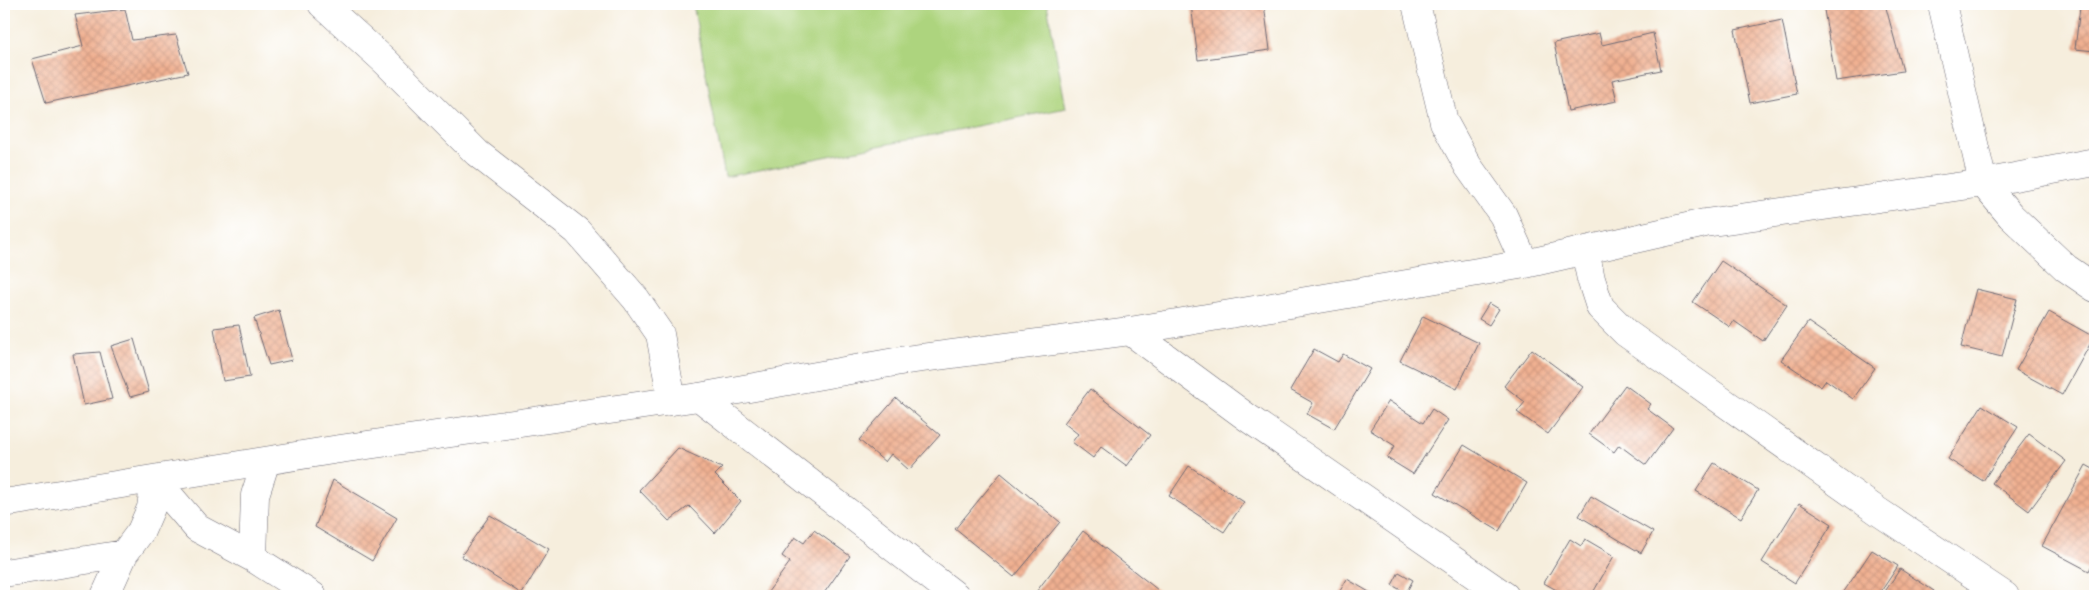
<svg xmlns="http://www.w3.org/2000/svg" width="2099" height="600" viewBox="0 0 2099 600" font-family="Caveat,sans-serif">
<defs>
<pattern id="building-cross-hatch" width="8" height="8" patternUnits="userSpaceOnUse" patternTransform="scale(1.25)"><rect width="8" height="8" fill="#f0b091"/><path d="M0 0l8 8M0 8l8-8" fill="none" stroke="#ce977e"/></pattern>
</defs>
<rect width="100%" height="100%" fill="#fff"/>
<filter id="ink" filterUnits="userSpaceOnUse"><feTurbulence type="fractalNoise" baseFrequency=".02" numOctaves="2"/><feDisplacementMap in="SourceGraphic" scale="10" xChannelSelector="R" yChannelSelector="G"/><feConvolveMatrix kernelMatrix="1 2 1 2 8 2 1 2 1" color-interpolation-filters="sRGB"/></filter>
<filter id="wash" filterUnits="userSpaceOnUse"><feTurbulence type="fractalNoise" baseFrequency=".0096" numOctaves="4" result="noise"/><feDisplacementMap in="SourceGraphic" scale="20" xChannelSelector="R" yChannelSelector="G"/><feGaussianBlur stdDeviation="1.12" result="paint"/><feColorMatrix in="noise" values="0 0 0 0 0 0 0 0 0 0 0 0 0 0 0 0 0 1.4 0 .05"/><feComposite in="paint" operator="in"/></filter>
<g filter="url(#wash)">
<rect width="100%" height="100%" fill="#f6eedd"/>
<!-- pitch -->
<path fill="#add47e" stroke="#687b5c" d="M 693,4 L 1047,4 L 1066,108 L 725,177 Z"/>
<g id="blocks">
<!-- building -->
<path fill="url(#building-cross-hatch)" d="M 1191,4 L 1264,4 L 1270,50 L 1198,60 Z
M 1823,4 L 1885,4 L 1903,71 L 1836,81 Z
M 2095,6 L 2095,51 L 2075,49 L 2080,7 Z
M 125,9 L 132,40 L 176,35 L 188,73 L 46,103 L 32,59 L 83,46 L 75,15 Z
M 1782,20 L 1797,94 L 1750,103 L 1735,30 Z
M 1599,33 L 1602,45 L 1653,33 L 1661,70 L 1612,80 L 1617,101 L 1568,111 L 1554,43 Z
M 1721,261 L 1787,305 L 1763,341 L 1734,321 L 1730,327 L 1693,302 Z
M 1976,289 L 2017,299 L 2002,357 L 1961,347 Z
M 1489,303 L 1499,309 L 1489,325 L 1479,319 Z
M 279,310 L 292,360 L 269,365 L 254,318 Z
M 2049,312 L 2094,337 L 2062,395 L 2016,370 Z
M 1423,316 L 1479,343 L 1457,389 L 1400,361 Z
M 1808,322 L 1875,368 L 1853,399 L 1826,380 L 1821,387 L 1781,360 Z
M 239,325 L 250,377 L 223,381 L 214,328 Z
M 134,339 L 149,392 L 130,397 L 111,346 Z
M 1314,349 L 1338,362 L 1343,354 L 1370,369 L 1334,429 L 1307,414 L 1313,403 L 1290,390 Z
M 1532,349 L 1583,387 L 1548,434 L 1517,412 L 1525,402 L 1504,386 Z
M 100,352 L 112,399 L 84,405 L 73,354 Z
M 1625,385 L 1651,404 L 1647,409 L 1673,428 L 1646,465 L 1619,445 L 1614,452 L 1589,434 Z
M 1090,389 L 1150,435 L 1127,466 L 1101,447 L 1093,458 L 1072,442 L 1078,434 L 1064,423 Z
M 896,398 L 940,435 L 909,470 L 891,454 L 885,462 L 859,440 Z
M 1389,401 L 1423,423 L 1432,409 L 1448,420 L 1413,474 L 1387,458 L 1395,446 L 1370,430 Z
M 1982,405 L 2018,427 L 1983,481 L 1948,459 Z
M 2029,434 L 2066,461 L 2029,511 L 1992,483 Z
M 1464,445 L 1527,483 L 1499,531 L 1435,493 Z
M 678,448 L 722,468 L 715,475 L 741,501 L 715,533 L 689,506 L 669,521 L 639,490 Z
M 1714,463 L 1758,490 L 1741,518 L 1696,491 Z
M 2086,465 L 2095,470 L 2095,559 L 2089,571 L 2042,546 Z
M 1189,466 L 1244,502 L 1224,532 L 1169,496 Z
M 1001,473 L 1060,522 L 1014,577 L 955,529 Z
M 333,480 L 397,518 L 372,561 L 315,527 Z
M 1591,496 L 1653,532 L 1641,553 L 1579,516 Z
M 1799,503 L 1832,524 L 1795,583 L 1762,562 Z
M 490,515 L 549,549 L 522,594 L 461,556 Z
M 814,530 L 850,556 L 822,596 L 765,596 L 790,562 L 782,556 L 795,537 L 804,543 Z
M 1083,531 L 1158,590 L 1153,596 L 1041,596 L 1036,592 Z
M 1570,539 L 1581,546 L 1585,539 L 1614,556 L 1591,596 L 1557,596 L 1560,592 L 1544,583 Z
M 1872,550 L 1898,566 L 1878,596 L 1841,596 Z
M 1900,569 L 1934,591 L 1931,596 L 1882,596 Z
M 1399,572 L 1413,580 L 1406,593 L 1392,585 Z
M 1347,579 L 1376,596 L 1337,596 Z"/>
</g>
</g>
<g filter="url(#ink)">
<use href="#blocks" fill-opacity="0" stroke="#6c6974" stroke-width="1"/>
<g fill="none" stroke-linecap="round" stroke-linejoin="round">
<!-- minor casing -->
<g stroke="#6c6974" stroke-width="29">
<path id="minor" d="M 322,4 L 385,61 L 477,153 L 577,231 L 636,299 L 660,334 L 672,401
M 1416,4 L 1444,122 L 1468,166 L 1503,215 L 1525,264
M 1942,4 L 1983,183 L 2011,216 L 2066,268 L 2095,288
M 1585,251 L 1591,279 L 1600,307 L 1626,333 L 1879,512 L 2005,596
M 1130,331 L 1248,418 L 1505,596
M 699,397 L 956,596
M 155,479 L 197,528 L 253,558 L 313,596
M 4,503 L 333,450 L 699,397 L 906,360 L 1130,331 L 1525,264 L 1705,223 L 1983,183 L 2095,162
M 253,558 L 255,495 L 266,461
M 4,573 L 124,554
M 105,596 L 124,554 L 141,531 L 151,508 L 155,479"/>
</g>
<!-- minor -->
<use href="#minor" stroke="#fff" stroke-width="28"/>
</g>
</g>
<!-- margin -->
<rect width="2099" height="600" fill="none" stroke="#fff" stroke-width="20"/>
</svg>
